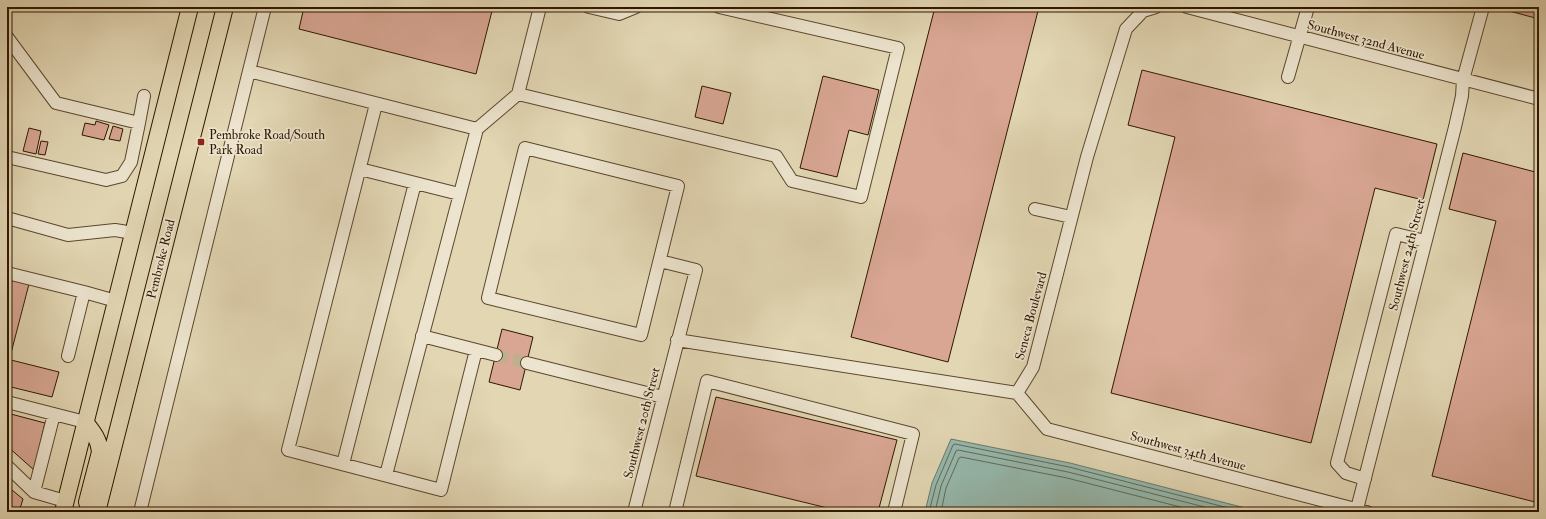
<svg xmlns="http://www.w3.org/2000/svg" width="1546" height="519" viewBox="0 0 1546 519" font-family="'IM FELL Double Pica',serif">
<rect width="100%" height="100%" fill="#e2d6b3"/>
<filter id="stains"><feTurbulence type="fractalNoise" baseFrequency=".005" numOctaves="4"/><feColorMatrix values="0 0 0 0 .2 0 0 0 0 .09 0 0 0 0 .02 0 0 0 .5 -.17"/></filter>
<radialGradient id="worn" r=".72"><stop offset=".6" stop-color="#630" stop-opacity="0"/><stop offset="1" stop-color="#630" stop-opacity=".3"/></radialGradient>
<!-- water -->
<path fill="#95b9ae" stroke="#6c7868" d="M 951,439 L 1070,463 L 1261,512 L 925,512 L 932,483 Z"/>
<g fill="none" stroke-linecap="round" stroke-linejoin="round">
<!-- shore -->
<path stroke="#626857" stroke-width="1" d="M 929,512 L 936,485 L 953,445 L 955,444 L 1069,467 L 1244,512
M 935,512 L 941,486 L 956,451 L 958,450 L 1068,472 L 1224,512
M 941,512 L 946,488 L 959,458 L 961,457 L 1067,478 L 1200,512"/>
</g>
<!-- building -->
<path fill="#d8a693" stroke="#2f1700" d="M 304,7 L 493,7 L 476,74 L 299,29 Z
M 935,7 L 1039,7 L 948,362 L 851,337 Z
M 1499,7 L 1539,7 L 1539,19 L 1498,8 Z
M 1142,70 L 1437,144 L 1423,200 L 1375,188 L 1311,443 L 1111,393 L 1175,137 L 1128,125 Z
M 823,76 L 879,90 L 868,135 L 849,130 L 837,177 L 800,168 Z
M 702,86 L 731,93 L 723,124 L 695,117 Z
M 96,121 L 109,125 L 104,140 L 82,135 L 85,123 L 95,125 Z
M 113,126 L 123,129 L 120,141 L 109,139 Z
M 29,128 L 41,131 L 36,154 L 23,151 Z
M 41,141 L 48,142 L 45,155 L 38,154 Z
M 1463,153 L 1539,173 L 1539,503 L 1432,476 L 1496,221 L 1449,209 Z
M 7,278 L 29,284 L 10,357 L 7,356 Z
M 502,329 L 533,337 L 520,390 L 489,382 Z
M 7,359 L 59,372 L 52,397 L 7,386 Z
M 716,397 L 897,440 L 878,512 L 844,512 L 696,476 Z
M 7,413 L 45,423 L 34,470 L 7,446 Z
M 7,486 L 23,499 L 19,512 L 7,512 Z"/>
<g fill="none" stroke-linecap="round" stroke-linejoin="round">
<!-- minor-tunnel -->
<path stroke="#beb08f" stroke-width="12" stroke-dasharray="12 6" stroke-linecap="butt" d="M 496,355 L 527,363"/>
<!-- minor casing -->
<g stroke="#5c472d" stroke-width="14">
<path id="minor" d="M 265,7 L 249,71 L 477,129
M 589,7 L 619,14 L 636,7
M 1187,7 L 1539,99
M 7,37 L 56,103 L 139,123 L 144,96
M 1288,77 L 1308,7
M 518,94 L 776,156 L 792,181 L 861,197 L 898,48 L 719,7
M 376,104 L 288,450 L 441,490 L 476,350
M 525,148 L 678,186 L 641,335 L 488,298 Z
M 7,157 L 106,180 L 122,176 L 131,162 L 139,123
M 360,169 L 459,194
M 1035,209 L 1071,217
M 7,218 L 68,235 L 115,230 L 133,233
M 7,273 L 84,292 L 68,356
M 84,292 L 116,301
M 422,336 L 496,355
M 677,340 L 1017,393 L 1033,367 L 1087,157 L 1126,29 L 1143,11 L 1156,7
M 527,363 L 663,397
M 1017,393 L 1047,429 L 1367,512
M 7,402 L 85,422
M 343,464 L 415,183
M 7,466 L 34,492 L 65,501
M 386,475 L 477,129 L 518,94 L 540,7
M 1365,479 L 1346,473 L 1337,463 L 1396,234 L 1425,241
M 34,492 L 54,414
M 1357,509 L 1455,127 L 1462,96 L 1463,80 L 1483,7
M 140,512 L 249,71
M 634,512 L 696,270 L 660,261
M 675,512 L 707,381 L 913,434 L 894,512"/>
</g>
<!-- major casing -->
<g stroke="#2f1700" stroke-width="18">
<path id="major" d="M 85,422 C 93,432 99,439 100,452 L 87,502 L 90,512
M 63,512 L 190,7
M 97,512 L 225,7"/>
</g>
<!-- minor -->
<use href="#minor" stroke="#ece4ce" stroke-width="12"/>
<!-- major -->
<use href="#major" stroke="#e2d6b3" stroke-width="16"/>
</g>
<!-- markers -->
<rect fill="#8f2418" stroke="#ece4ce" stroke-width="1.5" x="197" y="138" width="8" height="8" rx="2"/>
<g text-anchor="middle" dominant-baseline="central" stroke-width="3.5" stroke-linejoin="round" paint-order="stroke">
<!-- street labels -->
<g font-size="13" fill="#2f1700" stroke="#ece4ce">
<text transform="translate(1366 40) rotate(15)">Southwest 32nd Avenue</text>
<text transform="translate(1407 255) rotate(-76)">Southwest 24th Street</text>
<text transform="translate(161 259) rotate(-76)">Pembroke Road</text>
<text transform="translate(1031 316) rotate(-75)">Seneca Boulevard</text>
<text transform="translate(642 423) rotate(-76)">Southwest 20th Street</text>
<text transform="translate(1188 451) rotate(15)">Southwest 34th Avenue</text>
</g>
<!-- poi labels -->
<g font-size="13" fill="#2f1700" stroke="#ece4ce" text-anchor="start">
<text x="209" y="135">Pembroke Road/South<tspan x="209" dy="15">Park Road</tspan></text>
</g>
</g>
<!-- margin -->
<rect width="1546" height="519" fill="none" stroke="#e2d6b3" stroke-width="24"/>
<rect x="8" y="8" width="1530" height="503" fill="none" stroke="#2f1700" stroke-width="2"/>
<rect x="12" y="12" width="1522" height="495" fill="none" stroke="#2f1700"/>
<rect width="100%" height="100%" filter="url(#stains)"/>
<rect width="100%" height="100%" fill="url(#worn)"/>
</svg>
